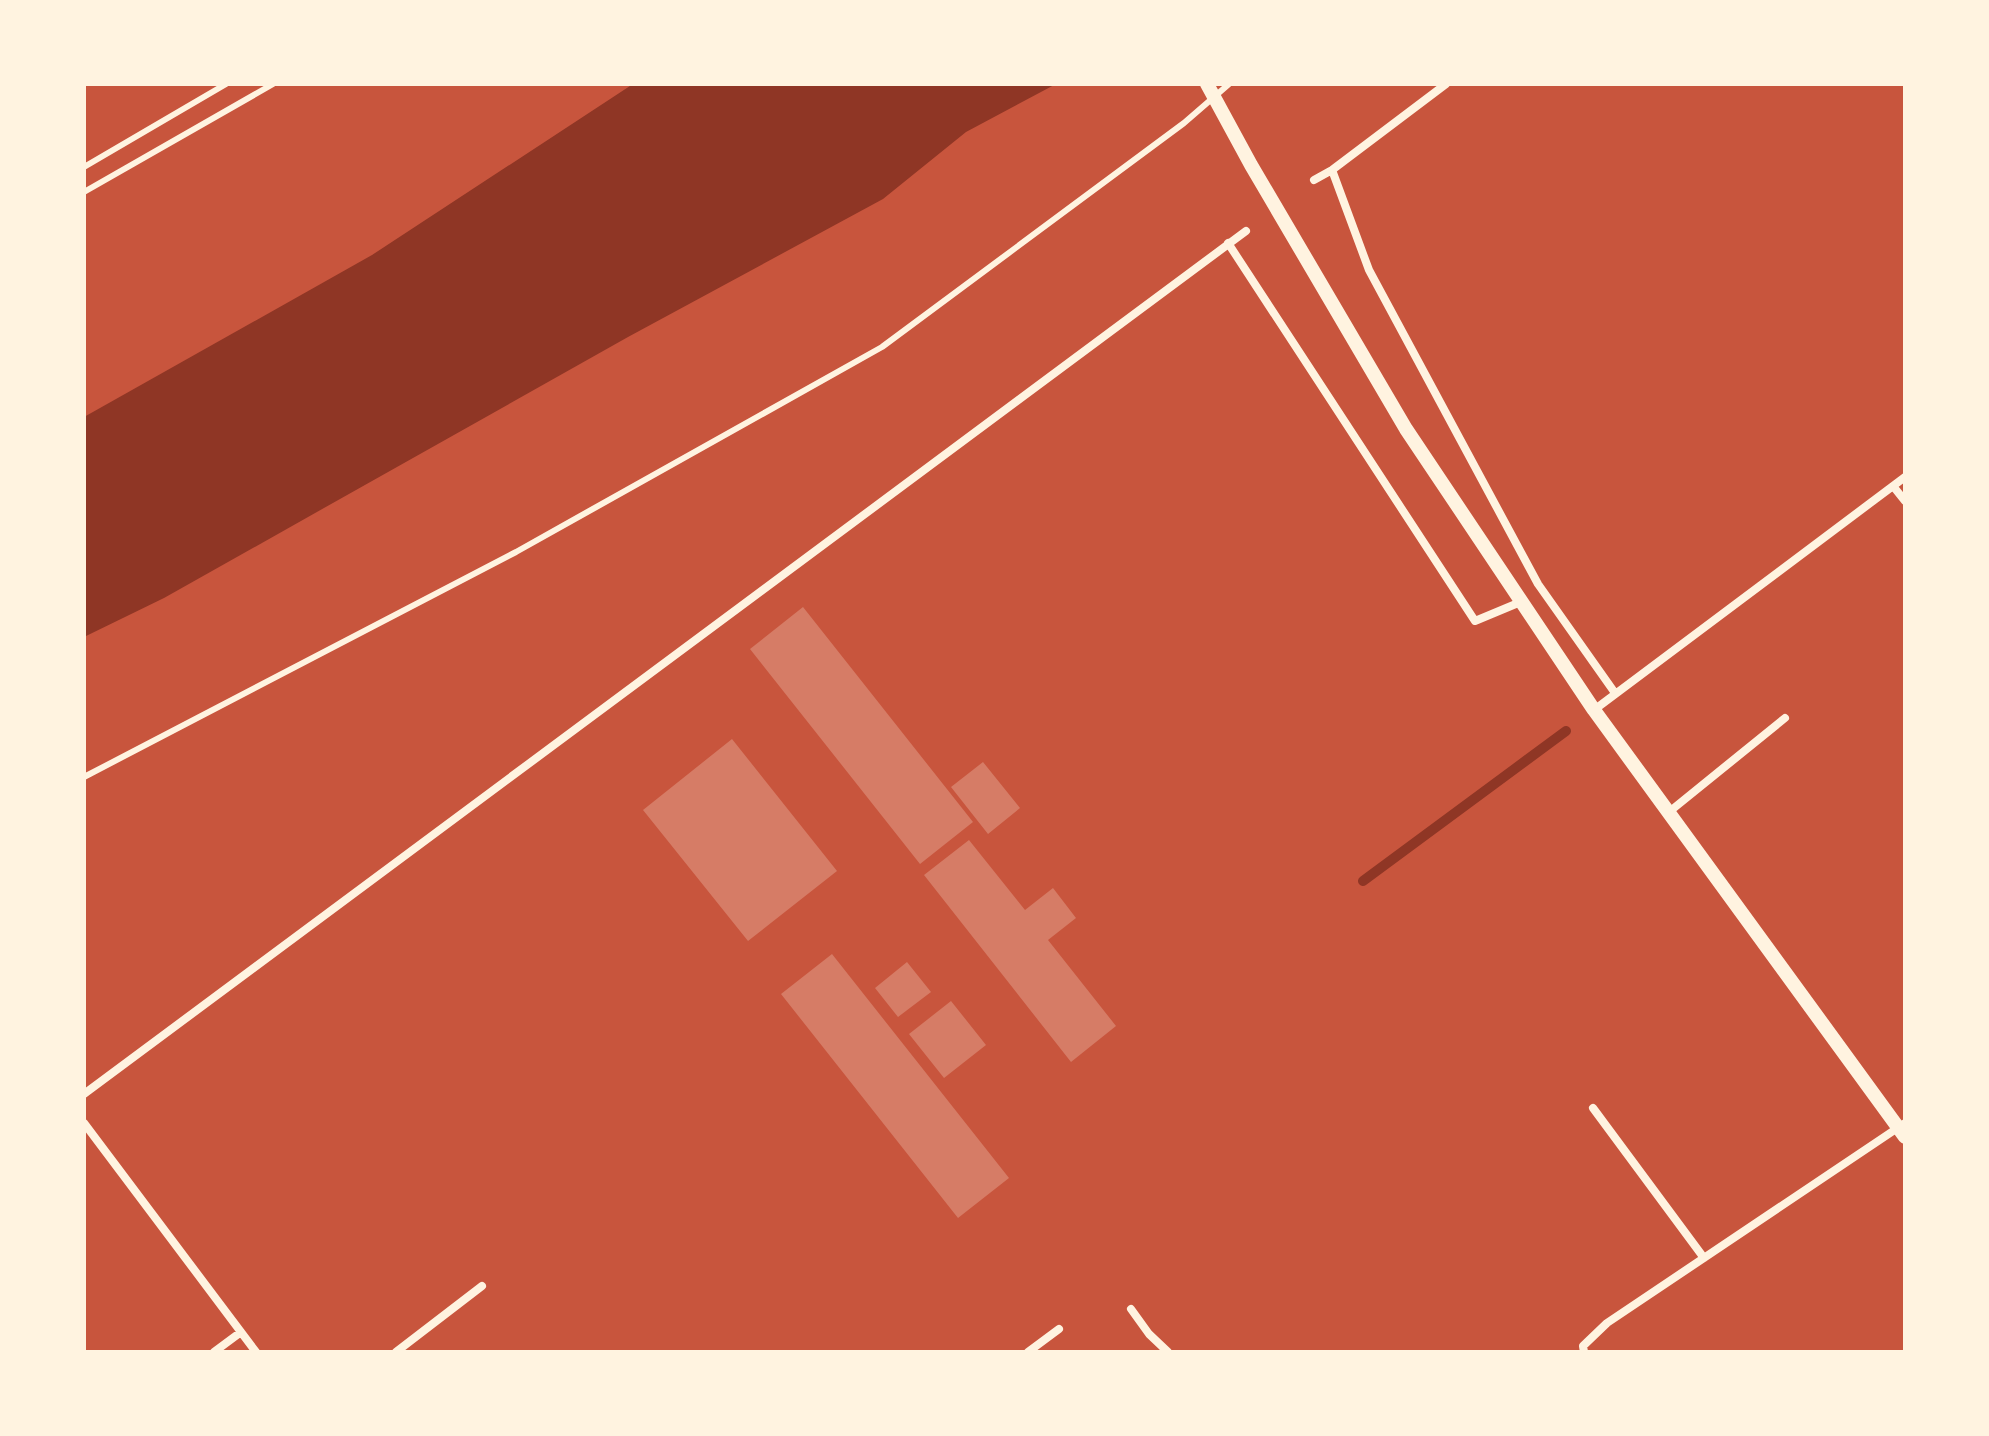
<svg xmlns="http://www.w3.org/2000/svg" width="1989" height="1436" viewBox="0 0 1989 1436" font-family="'Work Sans',sans-serif">
<rect width="100%" height="100%" fill="#c8553d"/>
<!-- water -->
<path fill="#8f3625" d="M 633,84 L 1056,84 L 966,132 L 883,199 L 628,337 L 164,598 L 84,637 L 84,417 L 372,255 Z"/>
<g fill="none" stroke-linecap="round" stroke-linejoin="round">
<!-- stream -->
<path stroke="#8f3625" stroke-width="10" d="M 1363,881 L 1566,731"/>
</g>
<!-- building -->
<path fill="#d67c66" d="M 803,607 L 973,822 L 920,864 L 750,649 Z
M 732,739 L 837,871 L 748,941 L 643,810 Z
M 983,762 L 1020,808 L 988,834 L 951,787 Z
M 969,840 L 1025,910 L 1053,888 L 1076,918 L 1048,940 L 1116,1026 L 1071,1062 L 924,875 Z
M 832,954 L 1009,1178 L 958,1218 L 781,994 Z
M 907,962 L 931,992 L 898,1017 L 875,988 Z
M 951,1001 L 986,1045 L 944,1078 L 909,1034 Z"/>
<g fill="none" stroke-linecap="round" stroke-linejoin="round">
<!-- service -->
<path stroke="#fff3e0" stroke-width="6" d="M 84,167 L 226,84
M 84,192 L 273,84
M 84,777 L 516,552 L 882,347 L 1184,123 L 1229,84"/>
<!-- minor -->
<path stroke="#fff3e0" stroke-width="8" d="M 1332,170 L 1369,270 L 1538,584 L 1615,693
M 1314,180 L 1332,170 L 1446,84
M 1228,243 L 1475,621 L 1523,601
M 1893,486 L 1905,501
M 1594,710 L 1905,477
M 1669,812 L 1785,718
M 84,1094 L 1246,231
M 1593,1108 L 1704,1258
M 84,1123 L 256,1352
M 1131,1309 L 1149,1334 L 1168,1352
M 214,1352 L 241,1332
M 396,1352 L 482,1286
M 1028,1352 L 1059,1329
M 1584,1352 L 1583,1346 L 1607,1323 L 1905,1123"/>
<!-- tertiary -->
<path stroke="#fff3e0" stroke-width="14" d="M 1207,84 L 1251,165 L 1406,429 L 1594,710 L 1905,1137"/>
</g>
<!-- border -->
<rect width="1989" height="1436" fill="none" stroke="#fff3e0" stroke-width="172"/>
</svg>
